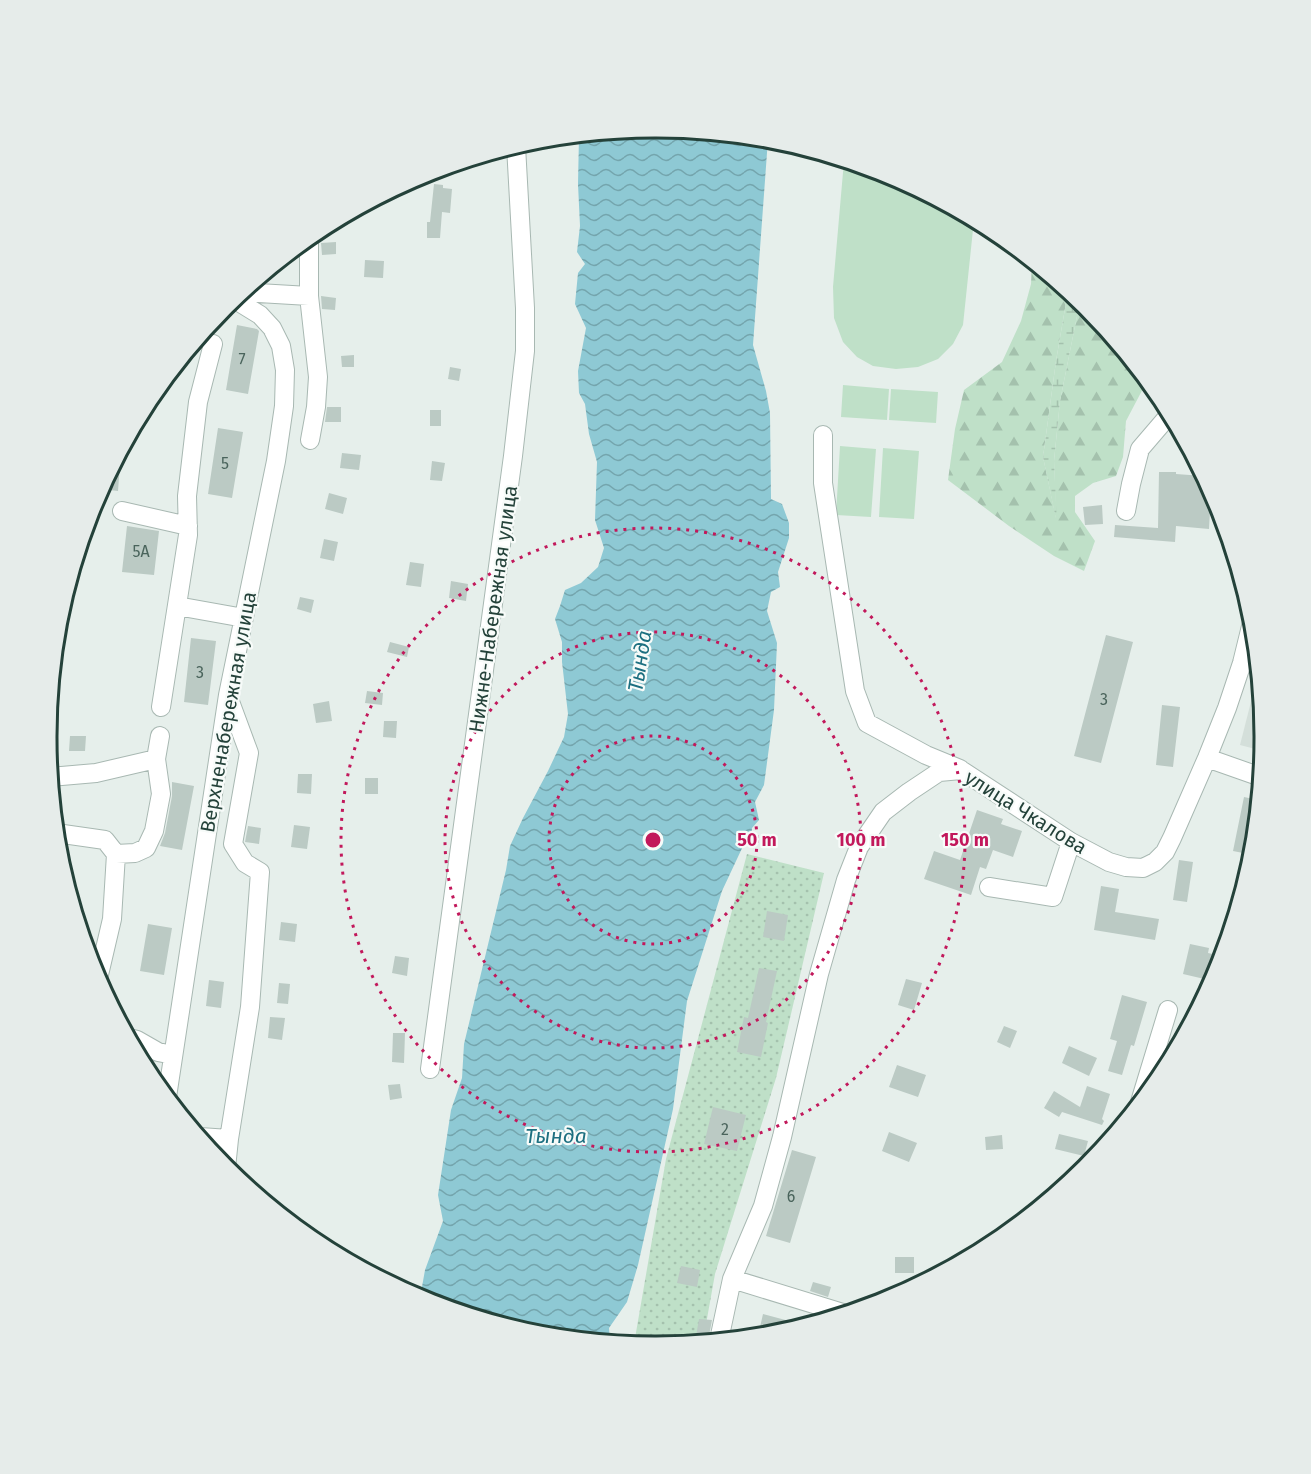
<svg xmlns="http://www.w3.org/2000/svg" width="1311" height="1474" viewBox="0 0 1311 1474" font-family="'Fira Sans',sans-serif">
<defs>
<pattern id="grass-dots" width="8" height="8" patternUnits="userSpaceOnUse" patternTransform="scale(1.5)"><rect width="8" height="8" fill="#bfe0c8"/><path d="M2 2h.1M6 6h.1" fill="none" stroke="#a4c1ad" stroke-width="1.8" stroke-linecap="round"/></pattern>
<pattern id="forest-firs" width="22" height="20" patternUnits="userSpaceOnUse" patternTransform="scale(1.5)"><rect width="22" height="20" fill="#bfe0c8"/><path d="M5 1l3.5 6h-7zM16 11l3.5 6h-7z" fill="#a4c1ad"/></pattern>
<pattern id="wetland-marsh" width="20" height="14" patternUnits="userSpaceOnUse" patternTransform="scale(1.5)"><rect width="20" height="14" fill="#bfe0c8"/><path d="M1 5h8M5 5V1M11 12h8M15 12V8" fill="none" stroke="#a4c1ad"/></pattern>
<pattern id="water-waves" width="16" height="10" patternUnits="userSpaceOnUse" patternTransform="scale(1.5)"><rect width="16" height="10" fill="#8ec9d4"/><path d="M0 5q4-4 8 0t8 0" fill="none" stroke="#74a5ad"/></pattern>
</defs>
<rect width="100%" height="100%" fill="#e6efeb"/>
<!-- built -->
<path fill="#d4dfda" d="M 1258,674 L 1264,737 L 1263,751 L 1240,745 Z"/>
<!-- grass -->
<path fill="url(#grass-dots)" d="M 747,854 L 824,873 L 776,1078 L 715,1274 L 703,1341 L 655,1346 L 634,1344 L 666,1159 Z"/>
<!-- forest -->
<path fill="url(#forest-firs)" d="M 1032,262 L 1068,291 L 1056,361 L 1043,457 L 1056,518 L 1054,461 L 1060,401 L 1080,301 L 1086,307 L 1147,381 L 1126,421 L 1123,457 L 1116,476 L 1093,483 L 1075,496 L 1075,512 L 1095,541 L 1084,571 L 1054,556 L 1009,526 L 948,480 L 955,429 L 964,390 L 1002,362 L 1021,321 L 1031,284 Z"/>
<!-- wetland -->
<path fill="url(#wetland-marsh)" d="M 1068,291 L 1080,301 L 1060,401 L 1054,461 L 1057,524 L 1043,457 L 1056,361 Z"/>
<!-- pitch -->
<path fill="#bfe0c8" d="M 844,161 L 889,174 L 974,220 L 963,325 L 953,344 L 938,359 L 918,367 L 896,369 L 873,366 L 857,357 L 843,342 L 834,318 L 833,287 Z
M 843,385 L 889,389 L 887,420 L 841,417 Z
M 891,389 L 938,392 L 936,423 L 889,420 Z
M 840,446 L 876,449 L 871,517 L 836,515 Z
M 883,448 L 919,451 L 914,519 L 879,517 Z"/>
<!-- water -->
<path fill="url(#water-waves)" d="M 656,128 L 768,139 L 753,345 L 766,391 L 770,413 L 771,499 L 782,504 L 789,523 L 789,538 L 778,572 L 780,587 L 771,592 L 767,611 L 777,643 L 774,710 L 764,785 L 755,802 L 759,820 L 752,828 L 751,842 L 744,844 L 722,891 L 687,1001 L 673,1109 L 638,1265 L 627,1302 L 609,1328 L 610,1341 L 536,1334 L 420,1298 L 425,1270 L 443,1221 L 438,1195 L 451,1110 L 462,1078 L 464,1044 L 506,870 L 510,846 L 523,818 L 548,771 L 564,737 L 568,714 L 562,662 L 562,642 L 555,619 L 560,606 L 565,590 L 581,583 L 598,567 L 604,548 L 595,520 L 597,462 L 589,434 L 585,404 L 579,393 L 578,371 L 586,328 L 575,304 L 578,273 L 585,264 L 577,252 L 580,226 L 578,184 L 579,136 Z"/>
<!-- building -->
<path fill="#bbcac4" d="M 434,184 L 443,185 L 443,188 L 452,189 L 450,213 L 442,212 L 440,238 L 427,238 L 427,222 L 430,222 Z
M 336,242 L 336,254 L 322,255 L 321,243 Z
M 365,260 L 384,261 L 383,278 L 364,277 Z
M 321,296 L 336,298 L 335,310 L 322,309 Z
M 237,325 L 257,329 L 259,331 L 248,394 L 226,390 Z
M 354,355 L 354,367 L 342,367 L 341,356 Z
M 450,367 L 461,369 L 459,381 L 448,379 Z
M 327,407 L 341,407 L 341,422 L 325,422 Z
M 430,410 L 441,410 L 441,426 L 430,426 Z
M 218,428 L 243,432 L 232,498 L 208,494 Z
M 121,451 L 118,491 L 101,489 L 108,476 Z
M 342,453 L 361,455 L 359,470 L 340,468 Z
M 432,461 L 445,463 L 442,481 L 430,480 Z
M 1159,472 L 1176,472 L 1176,474 L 1203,476 L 1218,504 L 1221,513 L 1210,511 L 1209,529 L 1176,526 L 1175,542 L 1114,537 L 1115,525 L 1158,528 Z
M 329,493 L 347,498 L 343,514 L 325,509 Z
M 1102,505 L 1103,524 L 1085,525 L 1083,507 Z
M 127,526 L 159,531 L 154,575 L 122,572 Z
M 324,539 L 338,542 L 334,561 L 320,558 Z
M 410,562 L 424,564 L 421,587 L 406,585 Z
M 451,581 L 468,584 L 466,601 L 449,598 Z
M 300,597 L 314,600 L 311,613 L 297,609 Z
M 1106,635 L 1133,642 L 1101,763 L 1074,756 Z
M 191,638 L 216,641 L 208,705 L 184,702 Z
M 390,642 L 409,647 L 407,657 L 387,652 Z
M 367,691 L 383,693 L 382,705 L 365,703 Z
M 329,701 L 332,721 L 316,723 L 313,704 Z
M 1162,705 L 1180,707 L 1173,767 L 1156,765 Z
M 384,721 L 397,721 L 396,738 L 383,737 Z
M 70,736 L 86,736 L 85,751 L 69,751 Z
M 298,774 L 312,774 L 311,794 L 297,793 Z
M 365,778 L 378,778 L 378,794 L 365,794 Z
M 172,782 L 194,786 L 182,850 L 160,846 L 165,833 L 172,796 Z
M 1244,797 L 1258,800 L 1253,855 L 1233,851 Z
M 977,810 L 1003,819 L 1001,824 L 1022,831 L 1013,857 L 993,850 L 986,869 L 980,867 L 971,895 L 924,879 L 934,851 L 960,860 Z
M 294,825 L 310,827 L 307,849 L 291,847 Z
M 248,826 L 261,828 L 259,844 L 245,842 Z
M 1179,860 L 1193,862 L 1187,902 L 1173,900 Z
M 1101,886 L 1119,889 L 1115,912 L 1159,919 L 1155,940 L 1094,930 Z
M 767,911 L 788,915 L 784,941 L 763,937 Z
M 281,922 L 297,924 L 295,942 L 279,940 Z
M 148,924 L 172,928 L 164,975 L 140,971 Z
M 1190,944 L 1209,948 L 1208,953 L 1222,956 L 1218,970 L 1213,981 L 1183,974 Z
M 395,956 L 409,958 L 407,976 L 392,973 Z
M 759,968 L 777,971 L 766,1022 L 768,1023 L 761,1057 L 737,1052 L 744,1017 L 748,1018 Z
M 906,979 L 922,983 L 914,1010 L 898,1005 Z
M 209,980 L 224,982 L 221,1008 L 206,1006 Z
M 279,983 L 290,984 L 288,1004 L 277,1003 Z
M 1122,995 L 1147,1002 L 1134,1046 L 1131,1045 L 1122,1075 L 1108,1071 L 1117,1041 L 1110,1039 Z
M 270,1017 L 285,1018 L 282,1040 L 268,1038 Z
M 1004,1026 L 1017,1031 L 1010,1048 L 997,1042 Z
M 393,1033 L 405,1033 L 404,1063 L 392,1062 Z
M 1069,1046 L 1097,1058 L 1089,1076 L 1062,1063 Z
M 897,1065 L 926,1075 L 918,1097 L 889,1087 Z
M 400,1084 L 402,1098 L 390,1100 L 388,1085 Z
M 1087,1086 L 1110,1094 L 1102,1119 L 1104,1121 L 1102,1125 L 1062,1112 L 1059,1117 L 1044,1108 L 1054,1091 L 1080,1107 Z
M 713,1107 L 746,1115 L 737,1151 L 704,1144 Z
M 889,1132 L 917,1143 L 909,1162 L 882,1151 Z
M 1059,1134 L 1088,1141 L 1084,1156 L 1055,1149 Z
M 1002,1135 L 1003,1149 L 986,1150 L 985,1137 Z
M 792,1150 L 816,1157 L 790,1243 L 766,1236 Z
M 895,1257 L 914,1257 L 914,1273 L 895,1273 Z
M 681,1266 L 700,1270 L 697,1287 L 677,1283 Z
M 813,1282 L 831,1287 L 828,1297 L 810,1291 Z
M 763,1314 L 804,1325 L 774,1334 L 758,1336 Z
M 699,1319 L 712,1320 L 708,1341 L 695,1342 Z"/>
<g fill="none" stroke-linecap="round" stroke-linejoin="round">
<!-- minor casing -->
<g stroke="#a8b8b2" stroke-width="20">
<path id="minor" d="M 309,237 L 309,296 L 318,377 L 316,407 L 310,440
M 242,292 L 309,296
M 823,435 L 823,483 L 855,691 L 867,723 L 926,755 L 960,769
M 122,511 L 188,526
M 1126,511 L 1131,484 L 1140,449 L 1170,414
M 177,606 L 244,618
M 229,699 L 249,753 L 233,844 L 245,863 L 260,872 L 250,1007 L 229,1139
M 161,707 L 188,535 L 187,496 L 198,402 L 213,344
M 1207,758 L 1261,777
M 50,777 L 96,773 L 156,759
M 56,833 L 105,840 L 116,854 L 112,919 L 98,979
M 116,854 L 135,853 L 146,848 L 154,831 L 161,794 L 156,759 L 160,736
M 989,887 L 1053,897 L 1071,842
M 129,1038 L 137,1040 L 158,1052 L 173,1055
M 430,1069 L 513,456 L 525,351 L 525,308 L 516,146
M 167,1097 L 228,695 L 276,461 L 284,406 L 285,370 L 281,346 L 272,328 L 260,315 L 234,299
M 1140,1102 L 1168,1010
M 200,1137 L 229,1139 L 226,1168
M 732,1279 L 843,1313
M 719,1340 L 732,1279 L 763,1206 L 782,1137 L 819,974 L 846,880 L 859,847 L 883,812 L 909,792 L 939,772 L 961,770 L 1071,842 L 1109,862 L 1126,867 L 1143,868 L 1155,862 L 1165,852 L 1172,838 L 1207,758 L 1227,708 L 1242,663 L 1253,618"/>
</g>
<!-- minor -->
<use href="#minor" stroke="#fff" stroke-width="18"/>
</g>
<!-- distance rings -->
<g fill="none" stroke="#c2185b" stroke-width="3" stroke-dasharray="3 6">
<circle cx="653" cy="840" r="104"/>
<circle cx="653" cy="840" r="208"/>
<circle cx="653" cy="840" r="312"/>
</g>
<g text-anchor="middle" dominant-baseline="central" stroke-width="4.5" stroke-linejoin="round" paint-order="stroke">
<!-- number labels -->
<g font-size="16" fill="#4a645c">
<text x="242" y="359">7</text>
<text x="225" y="463">5</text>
<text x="141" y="551">5А</text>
<text x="200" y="672">3</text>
<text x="1104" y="699">3</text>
<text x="725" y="1129">2</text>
<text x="791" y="1196">6</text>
</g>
<!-- street labels -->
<g font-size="20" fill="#24423a" stroke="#f7fbf9">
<text transform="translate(493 609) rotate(-82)">Нижне-Набережная улица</text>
<text transform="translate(228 712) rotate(-80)">Верхненабережная улица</text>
<text transform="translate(1026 812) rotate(32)">улица Чкалова</text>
</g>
<!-- water labels -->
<g font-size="21" font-style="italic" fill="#1c6f80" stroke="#f7fbf9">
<text transform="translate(640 661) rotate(-81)">Тында</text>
<text x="556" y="1136">Тында</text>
</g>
</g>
<!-- crop -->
<path d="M0 0H1311V1474H0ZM655 138H656A598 598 0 0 1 1254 736V738A598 598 0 0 1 656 1336H655A598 598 0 0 1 57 738V736A598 598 0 0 1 655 138Z" fill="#e6ecea" fill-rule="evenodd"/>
<path fill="none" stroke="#24423a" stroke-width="3" d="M655 138H656A598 598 0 0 1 1254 736V738A598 598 0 0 1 656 1336H655A598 598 0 0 1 57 738V736A598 598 0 0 1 655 138Z"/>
<circle cx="653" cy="840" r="9" fill="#c2185b" stroke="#f7fbf9" stroke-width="3"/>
<g font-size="18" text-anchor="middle" font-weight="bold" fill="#c2185b" stroke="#f7fbf9" stroke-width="4.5" stroke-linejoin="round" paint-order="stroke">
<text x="757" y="846">50 m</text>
<text x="861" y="846">100 m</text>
<text x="965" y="846">150 m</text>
</g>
</svg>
